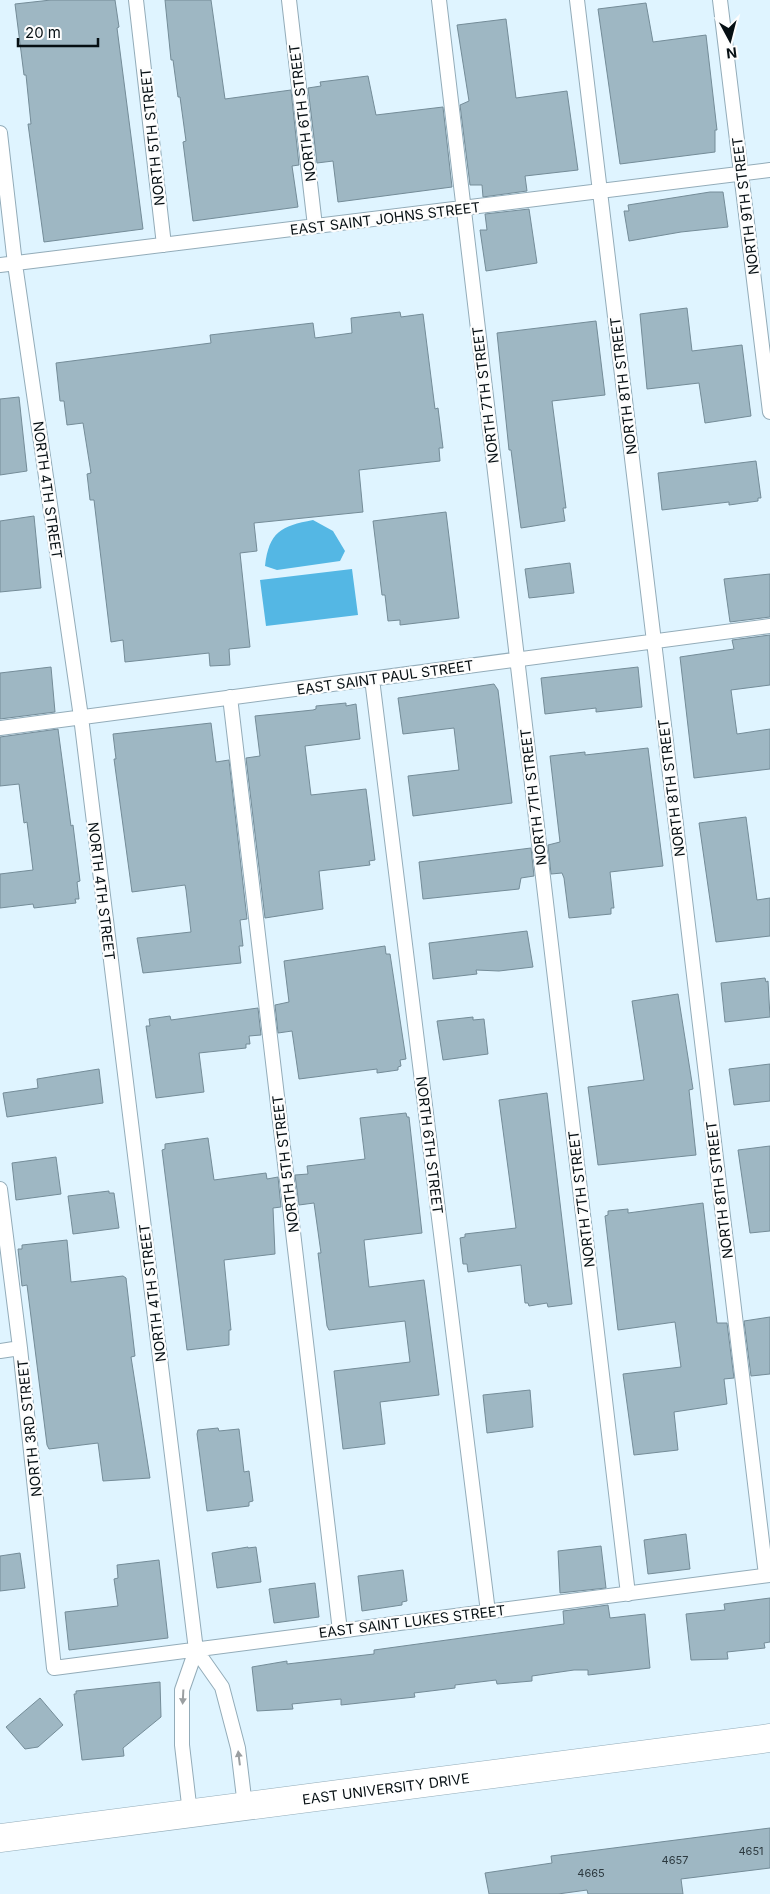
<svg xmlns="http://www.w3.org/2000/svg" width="770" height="1894" viewBox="0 0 770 1894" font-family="Inter,sans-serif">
<rect width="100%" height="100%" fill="#dff4ff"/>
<!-- water -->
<path fill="#54b7e4" d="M 313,520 L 333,531 L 345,551 L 340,561 L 277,570 L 265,566 C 269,532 281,526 313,520 Z
M 352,569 L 358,615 L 266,626 L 260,580 Z"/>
<!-- building -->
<path fill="#9eb7c3" stroke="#748c98" d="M 51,0 L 115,0 L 119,27 L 117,28 L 143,229 L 44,242 L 28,124 L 31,124 L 26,75 L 24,75 L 15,4 Z
M 165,0 L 211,0 L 225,99 L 291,90 L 299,165 L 292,166 L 298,207 L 193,221 L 183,142 L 186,141 L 180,97 L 178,97 L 173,60 L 171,60 Z
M 646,3 L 653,42 L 706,35 L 717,130 L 715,130 L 715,152 L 620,164 L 598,9 Z
M 506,19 L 516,98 L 567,91 L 578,170 L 525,176 L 527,191 L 483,197 L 482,185 L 470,185 L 460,105 L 469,101 L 457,25 Z
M 368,76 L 376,115 L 443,107 L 452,187 L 338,202 L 333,161 L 317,163 L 308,88 L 321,86 L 320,82 Z
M 710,192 L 723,192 L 728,227 L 681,232 L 629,241 L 624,211 L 629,211 L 628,205 Z
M 529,209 L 537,263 L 486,271 L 480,230 L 487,230 L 485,214 Z
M 687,308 L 692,351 L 742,345 L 751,416 L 705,423 L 699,383 L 647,389 L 640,314 Z
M 400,312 L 401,317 L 423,314 L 435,409 L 438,408 L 443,448 L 439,448 L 440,461 L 359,470 L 363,512 L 254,523 L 257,551 L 240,553 L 250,647 L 229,649 L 230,665 L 210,666 L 209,653 L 125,662 L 123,640 L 111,642 L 94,500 L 90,500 L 87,474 L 91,473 L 83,423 L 67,425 L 64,401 L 60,401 L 56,363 L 211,343 L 210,335 L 313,323 L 315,338 L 352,333 L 351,318 Z
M 596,321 L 605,395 L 552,401 L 566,508 L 563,508 L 565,521 L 521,528 L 511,450 L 509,450 L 497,333 Z
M 19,397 L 27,471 L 0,475 L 0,399 Z
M 756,461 L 761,498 L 758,498 L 758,501 L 729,505 L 729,502 L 662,510 L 658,473 Z
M 446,512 L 459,618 L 400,625 L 400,620 L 388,621 L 385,595 L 382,595 L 373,521 Z
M 34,516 L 41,588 L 0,592 L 0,521 Z
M 570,563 L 574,593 L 529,598 L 525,569 Z
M 770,574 L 770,617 L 730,622 L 724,579 Z
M 770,635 L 770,685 L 731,690 L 737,734 L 770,729 L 770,769 L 694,778 L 680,657 L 734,649 L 732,640 Z
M 51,667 L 55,712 L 0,719 L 0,673 Z
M 638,667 L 642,707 L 596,712 L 596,708 L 545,714 L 541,678 Z
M 494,684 L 498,690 L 512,803 L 413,816 L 408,776 L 459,770 L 454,728 L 403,734 L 398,698 Z
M 346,703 L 346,706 L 356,704 L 360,739 L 305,746 L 311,795 L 366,789 L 375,860 L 369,861 L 370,865 L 319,871 L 323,909 L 265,918 L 246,758 L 260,756 L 255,716 L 313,710 L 316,709 L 316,706 Z
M 211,723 L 216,762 L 229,760 L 247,919 L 240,920 L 243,946 L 239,946 L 241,963 L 143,973 L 137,938 L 191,932 L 186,890 L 185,885 L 132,892 L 114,759 L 116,759 L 113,734 Z
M 58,729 L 71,826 L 73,825 L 80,881 L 77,882 L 79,899 L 75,899 L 76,903 L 34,908 L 33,904 L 0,908 L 0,874 L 33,870 L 27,822 L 24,823 L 19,784 L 0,786 L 0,737 Z
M 648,748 L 663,866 L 610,872 L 614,908 L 611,908 L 611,914 L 569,918 L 564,878 L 562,873 L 551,874 L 548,845 L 560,842 L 550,756 L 585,752 L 585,755 Z
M 746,817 L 757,900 L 770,898 L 770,936 L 716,942 L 699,823 Z
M 531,848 L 534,876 L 521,878 L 519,889 L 423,899 L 419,862 Z
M 527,931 L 533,967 L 499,971 L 476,970 L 477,974 L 433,979 L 429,943 Z
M 385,946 L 386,954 L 390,954 L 406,1059 L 400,1060 L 401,1066 L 398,1067 L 398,1070 L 377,1073 L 377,1069 L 299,1079 L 292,1031 L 278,1033 L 275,1005 L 289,1002 L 284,961 Z
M 765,978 L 766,982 L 768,981 L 770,1017 L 725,1022 L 721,983 Z
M 678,994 L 693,1089 L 689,1090 L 696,1155 L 598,1165 L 588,1087 L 644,1080 L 632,1001 Z
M 258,1008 L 261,1035 L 249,1036 L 250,1044 L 246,1044 L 246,1048 L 199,1053 L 204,1092 L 156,1098 L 146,1026 L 150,1026 L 149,1019 L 170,1016 L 171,1020 Z
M 473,1017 L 473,1020 L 484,1019 L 488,1054 L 443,1060 L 437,1021 Z
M 770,1064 L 770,1101 L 734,1105 L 729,1069 Z
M 99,1069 L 103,1103 L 7,1117 L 3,1093 L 38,1088 L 37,1079 Z
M 547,1093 L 572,1304 L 548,1307 L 547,1303 L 529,1306 L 528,1303 L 525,1303 L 521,1265 L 468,1272 L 467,1264 L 463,1264 L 460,1238 L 465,1237 L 465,1234 L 516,1228 L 499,1100 Z
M 406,1113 L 407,1117 L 409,1117 L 422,1233 L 364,1240 L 369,1287 L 424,1280 L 439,1395 L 380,1402 L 385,1444 L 343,1449 L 334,1371 L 410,1362 L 405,1321 L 329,1330 L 327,1326 L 318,1253 L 321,1253 L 314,1203 L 299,1205 L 295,1175 L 308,1174 L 307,1166 L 365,1159 L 360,1118 Z
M 208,1138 L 214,1180 L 266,1173 L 267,1179 L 278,1177 L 281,1207 L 273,1208 L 275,1254 L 224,1260 L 231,1330 L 229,1330 L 229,1345 L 187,1350 L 162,1150 L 165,1149 L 165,1144 Z
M 770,1146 L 770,1231 L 750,1233 L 738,1150 Z
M 56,1157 L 61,1194 L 16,1200 L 12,1163 Z
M 109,1191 L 109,1193 L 114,1193 L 119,1228 L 73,1234 L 68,1196 Z
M 703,1203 L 717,1323 L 727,1323 L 734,1378 L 724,1379 L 727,1404 L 674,1412 L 678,1450 L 634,1455 L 623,1374 L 681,1367 L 675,1322 L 618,1330 L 605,1216 L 608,1215 L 608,1211 L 628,1209 L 628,1213 Z
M 67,1240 L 71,1282 L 123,1276 L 126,1278 L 135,1356 L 131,1357 L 150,1478 L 103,1481 L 98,1443 L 49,1449 L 47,1445 L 27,1285 L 22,1286 L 18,1249 L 22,1249 L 22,1245 Z
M 770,1317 L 770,1374 L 751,1376 L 744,1321 Z
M 530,1390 L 533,1427 L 487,1433 L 483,1395 Z
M 218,1428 L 219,1431 L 239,1429 L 244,1472 L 249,1471 L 253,1501 L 249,1502 L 249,1506 L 207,1511 L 197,1434 L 198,1430 Z
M 686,1534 L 690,1569 L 648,1574 L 644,1540 Z
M 601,1546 L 606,1588 L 560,1593 L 558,1551 Z
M 248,1547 L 248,1548 L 256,1547 L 261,1582 L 217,1588 L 212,1553 Z
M 20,1553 L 25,1588 L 0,1591 L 0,1556 Z
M 159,1560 L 168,1638 L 69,1650 L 65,1612 L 118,1606 L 114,1579 L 118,1578 L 117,1565 Z
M 403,1570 L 407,1601 L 402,1602 L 402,1605 L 362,1611 L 358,1576 Z
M 315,1583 L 319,1617 L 274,1623 L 269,1589 Z
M 770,1598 L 770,1642 L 764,1643 L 765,1648 L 727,1652 L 728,1659 L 691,1660 L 686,1614 L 725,1610 L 724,1604 Z
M 608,1605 L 610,1618 L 645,1614 L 650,1668 L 588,1675 L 588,1670 L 574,1670 L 532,1676 L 532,1681 L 497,1684 L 496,1680 L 455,1685 L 455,1688 L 414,1693 L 415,1697 L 341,1705 L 341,1699 L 292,1704 L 293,1709 L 257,1711 L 252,1667 L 287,1661 L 287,1664 L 374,1654 L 374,1650 L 564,1624 L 563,1611 Z
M 160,1682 L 161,1717 L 123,1748 L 124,1756 L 82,1760 L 74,1694 L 76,1694 L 76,1691 Z
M 40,1698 L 63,1725 L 38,1747 L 25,1749 L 6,1727 Z
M 770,1828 L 770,1868 L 681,1879 L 683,1894 L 588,1894 L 587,1890 L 558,1894 L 489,1894 L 485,1873 L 552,1863 L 551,1856 Z"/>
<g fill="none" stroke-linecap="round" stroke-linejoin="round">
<!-- lane casing -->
<g stroke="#93acb9" stroke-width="16">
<path id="lane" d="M 136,0 L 164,245
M 289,0 L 315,226
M 439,0 L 628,1594
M 577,0 L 766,1575
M 720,0 L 770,412
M 0,133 L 15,264 L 81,717 L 196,1650 L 182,1690 L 182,1745 L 190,1813
M 0,265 L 770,170
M 372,679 L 488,1612
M 230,697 L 340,1631
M 0,728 L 770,626
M 0,1189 L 20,1348 L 54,1668 L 770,1575
M 0,1351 L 20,1348
M 196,1650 L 222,1687 L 238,1748 L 245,1806"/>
</g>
<!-- secondary casing -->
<g stroke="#93acb9" stroke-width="29">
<g id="secondary">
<path id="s1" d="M 0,1838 L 770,1738"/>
</g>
</g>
<!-- lane -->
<use href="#lane" stroke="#fff" stroke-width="14"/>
<!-- secondary -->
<use href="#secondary" stroke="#fff" stroke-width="28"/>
</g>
<!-- one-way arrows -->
<defs><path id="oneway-solid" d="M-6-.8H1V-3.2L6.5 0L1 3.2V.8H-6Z" transform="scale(1.25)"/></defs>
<g fill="#9b9fa1">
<use href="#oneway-solid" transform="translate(183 1697) rotate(93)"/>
<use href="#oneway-solid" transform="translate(239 1758) rotate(-97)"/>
</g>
<g text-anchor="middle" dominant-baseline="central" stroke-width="4.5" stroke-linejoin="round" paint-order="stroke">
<!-- number labels -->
<g font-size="11" fill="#2c393f">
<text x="751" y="1851">4651</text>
<text x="675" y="1860">4657</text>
<text x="591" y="1873">4665</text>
</g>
<!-- street labels -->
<g font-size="14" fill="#060f13" stroke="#fdfdfd">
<text transform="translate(302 113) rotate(-97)">NORTH 6TH STREET</text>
<text transform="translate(152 137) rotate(-96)">NORTH 5TH STREET</text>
<text transform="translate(745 206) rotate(-97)">NORTH 9TH STREET</text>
<text transform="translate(385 218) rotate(-7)">EAST SAINT JOHNS STREET</text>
<text transform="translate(623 386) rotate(-97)">NORTH 8TH STREET</text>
<text transform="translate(485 395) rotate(-97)">NORTH 7TH STREET</text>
<text transform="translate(48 490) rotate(82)">NORTH 4TH STREET</text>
<text transform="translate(385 677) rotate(-8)">EAST SAINT PAUL STREET</text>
<text transform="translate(671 788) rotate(-97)">NORTH 8TH STREET</text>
<text transform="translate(533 797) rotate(-97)">NORTH 7TH STREET</text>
<text transform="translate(102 891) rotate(83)">NORTH 4TH STREET</text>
<text transform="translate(430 1145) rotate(83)">NORTH 6TH STREET</text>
<text transform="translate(285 1164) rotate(-97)">NORTH 5TH STREET</text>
<text transform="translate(719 1190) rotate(-97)">NORTH 8TH STREET</text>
<text transform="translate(581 1199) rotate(-97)">NORTH 7TH STREET</text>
<text transform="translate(152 1293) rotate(-97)">NORTH 4TH STREET</text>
<text transform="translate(29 1428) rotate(-96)">NORTH 3RD STREET</text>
<text transform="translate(412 1621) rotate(-7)">EAST SAINT LUKES STREET</text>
<text stroke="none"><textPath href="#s1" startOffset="389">EAST UNIVERSITY DRIVE</textPath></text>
</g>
</g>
<!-- north arrow -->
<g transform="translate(730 40) rotate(173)" stroke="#fdfdfd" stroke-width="4" paint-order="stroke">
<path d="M0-4L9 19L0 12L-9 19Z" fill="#060f13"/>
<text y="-8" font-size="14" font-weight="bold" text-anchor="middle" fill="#060f13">N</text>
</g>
<!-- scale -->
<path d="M18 38v8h80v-8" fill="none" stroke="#060f13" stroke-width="2.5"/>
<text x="25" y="38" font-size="15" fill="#060f13" stroke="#fdfdfd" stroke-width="4" paint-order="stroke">20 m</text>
</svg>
